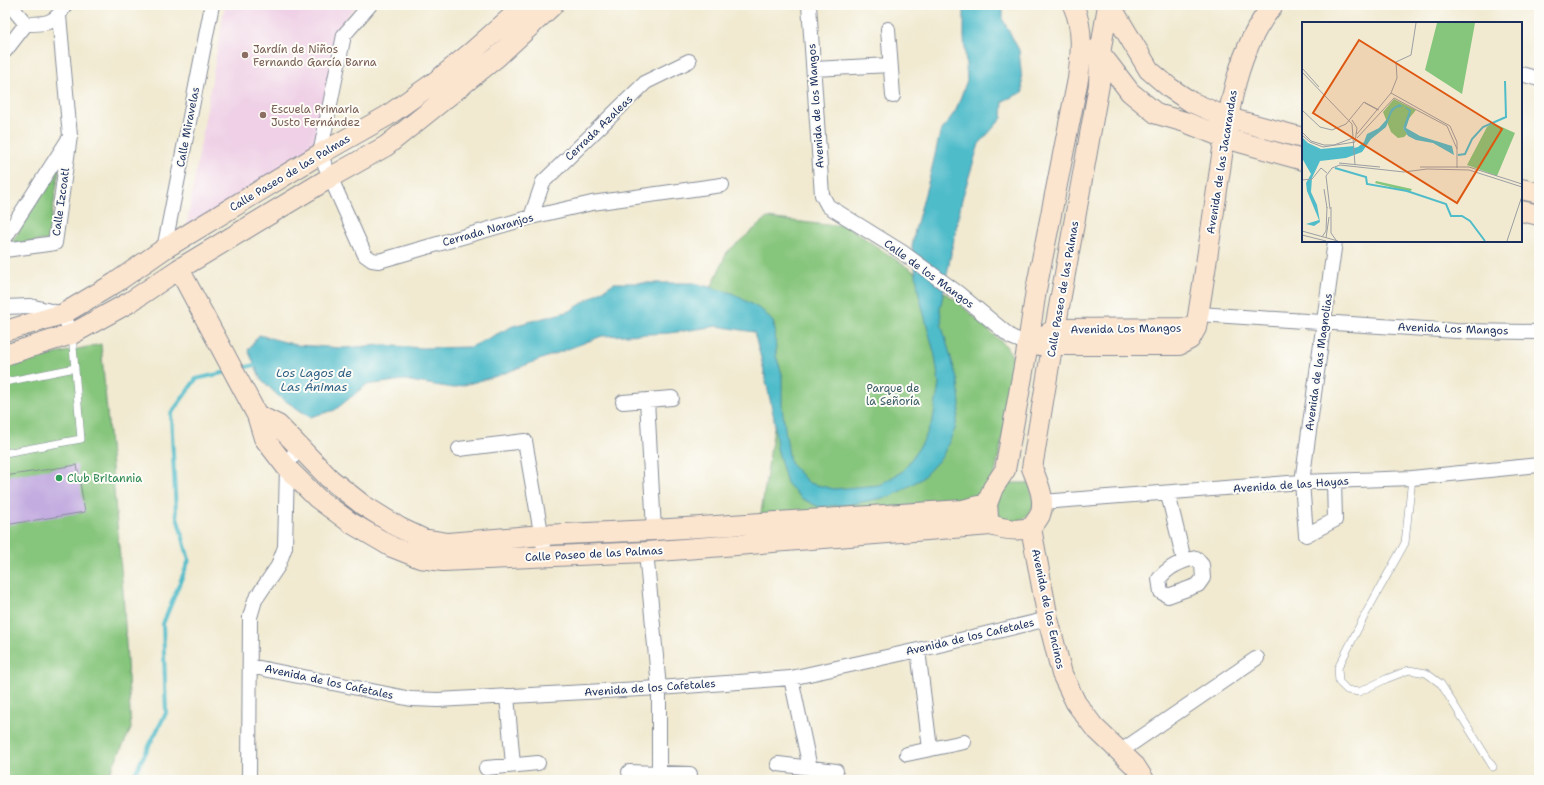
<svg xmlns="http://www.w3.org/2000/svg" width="1544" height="785" viewBox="0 0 1544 785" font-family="'Shantell Sans',sans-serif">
<rect width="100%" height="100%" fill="#fdfcf7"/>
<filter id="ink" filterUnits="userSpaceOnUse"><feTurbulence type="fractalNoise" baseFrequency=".025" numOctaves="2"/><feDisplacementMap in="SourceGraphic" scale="8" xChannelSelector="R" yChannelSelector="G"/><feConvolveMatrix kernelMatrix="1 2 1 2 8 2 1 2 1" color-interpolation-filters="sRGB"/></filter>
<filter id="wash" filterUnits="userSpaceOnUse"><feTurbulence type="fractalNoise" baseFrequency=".012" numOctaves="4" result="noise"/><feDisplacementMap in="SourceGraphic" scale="16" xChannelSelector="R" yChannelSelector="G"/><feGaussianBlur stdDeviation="0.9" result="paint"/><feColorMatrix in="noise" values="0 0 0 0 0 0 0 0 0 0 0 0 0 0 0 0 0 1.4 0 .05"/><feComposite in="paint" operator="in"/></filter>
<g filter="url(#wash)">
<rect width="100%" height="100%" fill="#f1ead1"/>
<!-- built -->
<path fill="#efd0e6" d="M 225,5 L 358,5 L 348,15 L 338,32 L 313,153 L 185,233 Z"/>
<!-- green -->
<path fill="#86c57c" stroke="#507a6d" d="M 60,165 L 48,240 L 11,244 Z
M 767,218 L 827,225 L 845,225 L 957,301 L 1006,346 L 1018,366 L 995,473 L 983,498 L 760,520 L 782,374 L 776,356 L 775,331 L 773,322 L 711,288 L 727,252 Z
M 101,344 L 123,591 L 131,729 L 106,780 L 5,780 L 5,365 Z
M 1004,483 L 1030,483 L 1034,505 C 1025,520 1023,522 1005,522 L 998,516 L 997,503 Z"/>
<!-- water -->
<path fill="#50bcca" stroke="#367694" d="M 964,5 L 1003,5 L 1003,20 L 1019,50 L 1023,92 L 1003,101 L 1002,118 L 979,144 L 962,199 L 940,309 L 942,327 L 958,382 L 960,405 L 955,429 L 942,457 L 921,479 L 892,496 L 853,504 L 819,507 L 801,498 L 787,483 L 777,448 L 774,418 L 761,358 L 754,332 L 717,326 L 670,333 L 602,336 L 497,376 L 453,388 L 404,380 L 366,385 L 335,410 L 310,417 L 278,396 L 261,379 L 248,350 L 259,335 L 296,345 L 343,348 L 381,345 L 422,348 L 471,347 L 513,326 L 570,311 L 614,283 L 694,283 L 732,293 L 763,311 L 773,322 L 775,331 L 776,356 L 782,374 L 782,408 L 790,463 L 809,483 L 834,489 L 879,485 L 903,471 L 923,442 L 933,420 L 939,384 L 935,356 L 919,295 L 912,247 L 915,230 L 931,172 L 940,133 L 956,110 L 967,80 L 964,37 Z"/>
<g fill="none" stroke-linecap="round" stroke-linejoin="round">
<!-- stream -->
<path stroke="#50bcca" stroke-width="4" d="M 238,369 L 255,365
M 130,780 L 134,775 L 166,713 L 163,624 L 189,560 L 176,513 L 171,414 L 196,379 L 227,372"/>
</g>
<g id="blocks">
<!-- building -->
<path fill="#c3ace0" d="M 77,465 L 85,512 L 5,525 L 5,476 Z"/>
</g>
</g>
<g filter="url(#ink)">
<use href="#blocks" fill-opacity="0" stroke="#868c98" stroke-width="1"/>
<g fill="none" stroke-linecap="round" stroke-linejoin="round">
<!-- lane casing -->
<g stroke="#868c98" stroke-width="8">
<path id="lane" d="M 5,382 L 75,368
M 5,453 L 81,439 L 72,335
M 1412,478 L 1405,543 L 1366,613 L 1338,668 L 1339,682 L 1347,690 L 1359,692 L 1386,679 L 1409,670 L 1426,673 L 1441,684 L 1493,767"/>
</g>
<!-- street casing -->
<g stroke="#868c98" stroke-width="16">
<path id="street" d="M 10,5 L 26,24 C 46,24 55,24 65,5
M 370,5 L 344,35 L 320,154 L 365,255 L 372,260 L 379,261 L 531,217 L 592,203 L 722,185
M 809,5 L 822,195 L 828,206 L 902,252 L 958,293 L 1011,337 L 1028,344
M 888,29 L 893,96
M 5,51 L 26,24
M 814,69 L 890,65
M 1521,74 L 1539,79
M 531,217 L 543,182 L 646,82 L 689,61
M 5,238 L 68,140
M 164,249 L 212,5
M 5,250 L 55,243 L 70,136 L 59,16
M 5,307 L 30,306 L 63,314 L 72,334
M 1199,314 L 1456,331 L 1539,332
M 647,400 L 654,530
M 623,402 L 672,398
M 459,449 L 525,441 L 543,544
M 1334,481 L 1335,520 L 1306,535 L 1302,482 L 1335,241
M 1168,494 L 1184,560
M 1042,502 L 1302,482 L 1412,478 L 1539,465
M 646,552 L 659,688 L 659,773
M 1196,558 L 1202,565 L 1203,578 L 1198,585 L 1168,596 L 1161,592 L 1159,579 C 1168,567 1181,561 1196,558 Z
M 918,650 L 930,749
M 250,666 L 411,699 L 438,700 L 659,688 L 791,678 L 918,650 L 1048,619
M 791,678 L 810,768
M 507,696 L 513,765
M 1121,751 L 1257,658
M 907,754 L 964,742
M 778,764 L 836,771
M 486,768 L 538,763
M 629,772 L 690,774
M 249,780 L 250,617 L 255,600 L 278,566 L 285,547 L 287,468 L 297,447"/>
</g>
<!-- secondary casing -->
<g stroke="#868c98" stroke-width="22">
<path id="secondary" d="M 1110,5 L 1149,70 L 1170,88 L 1191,102 L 1228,118 L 1303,138
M 1097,49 L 1130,92 L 1157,114 L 1185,122 L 1225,138 L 1303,160
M 1521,189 L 1539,193
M 1521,211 L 1539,215
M 179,269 L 257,415 L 264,438 L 287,468 L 317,498 L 351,523 L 392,547 L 420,558 L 443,561 L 646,552 L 991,525 C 1005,530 1016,531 1031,528 C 1034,524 1038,519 1040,515 C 1046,500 1038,483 1032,468 L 1055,329 L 1099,85 L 1100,54 L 1108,5
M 5,331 L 63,314 L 115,283 L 164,249 L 320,154 L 387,116 L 435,82 L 473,51 L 525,5
M 1044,336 L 1055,329 L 1196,328
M 1039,345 L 1179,345 L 1190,339 L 1196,328 C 1204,280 1211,231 1218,183 C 1227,123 1233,54 1273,5
M 5,355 L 72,334 L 130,302 L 179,269 L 331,177 L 386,146 L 497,57 L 553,5
M 257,415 L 278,425 L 330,479 L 363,505 L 400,528 L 423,539 L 448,543 L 543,535 L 654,530 L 963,510 L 987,504
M 988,517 L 987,504 L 993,488 L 1005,470 L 1028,344 L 1036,290 L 1078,79 C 1081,54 1084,29 1073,5
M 1031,528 L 1048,619 L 1062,674 L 1076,703 L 1094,727 L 1135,766 L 1144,780"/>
</g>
<!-- lane -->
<use href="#lane" stroke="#fff" stroke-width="7"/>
<!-- street -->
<use href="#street" stroke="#fff" stroke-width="14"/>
<!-- secondary -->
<use href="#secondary" stroke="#fce5cf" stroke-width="20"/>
</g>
</g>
<!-- markers -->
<g fill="#8d6e63" stroke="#fdfcf7" stroke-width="1.5">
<circle cx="245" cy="55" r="4"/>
<circle cx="263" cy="115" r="4"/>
</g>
<circle fill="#2e9e5b" stroke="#fdfcf7" stroke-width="1.5" cx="59" cy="478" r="4"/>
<g text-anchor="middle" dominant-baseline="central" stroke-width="4" stroke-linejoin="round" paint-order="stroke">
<!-- education labels -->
<g font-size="11" fill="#785e54" stroke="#fdfcf7" text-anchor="start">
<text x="253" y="49">Jardín de Niños<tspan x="253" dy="13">Fernando García Barna</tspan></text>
<text x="271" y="109">Escuela Primaria<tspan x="271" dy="13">Justo Fernández</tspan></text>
</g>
<!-- street labels -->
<g font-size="11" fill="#1b2f5e" stroke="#fdfcf7">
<text transform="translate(816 106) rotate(-94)">Avenida de los Mangos</text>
<text transform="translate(188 127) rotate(-79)">Calle Miravelas</text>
<text transform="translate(599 128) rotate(-44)">Cerrada Azaleas</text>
<text transform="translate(1222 162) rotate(-81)">Avenida de las Jacarandas</text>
<text transform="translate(290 173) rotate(-31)">Calle Paseo de las Palmas</text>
<text transform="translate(61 202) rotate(-82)">Calle Izcoatl</text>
<text transform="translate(488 230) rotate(-16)">Cerrada Naranjos</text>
<text transform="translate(929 274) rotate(36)">Calle de los Mangos</text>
<text transform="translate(1063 289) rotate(-80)">Calle Paseo de las Palmas</text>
<text transform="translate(1126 329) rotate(-1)">Avenida Los Mangos</text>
<text transform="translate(1453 329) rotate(2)">Avenida Los Mangos</text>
<text transform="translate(1319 362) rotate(-82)">Avenida de las Magnolias</text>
<text transform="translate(1291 485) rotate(-4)">Avenida de las Hayas</text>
<text transform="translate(594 554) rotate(-3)">Calle Paseo de las Palmas</text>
<text transform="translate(1048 609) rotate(78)">Avenida de los Encinos</text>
<text transform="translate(970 637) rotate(-13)">Avenida de los Cafetales</text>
<text transform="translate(329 682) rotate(12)">Avenida de los Cafetales</text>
<text transform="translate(650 688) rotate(-4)">Avenida de los Cafetales</text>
</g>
<!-- park labels -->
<g font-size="11" fill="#3b5c67" stroke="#fdfcf7">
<text x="893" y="388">Parque de<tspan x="893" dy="13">la Señoría</tspan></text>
</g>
<!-- leisure labels -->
<g font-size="11" fill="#27864d" stroke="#fdfcf7" text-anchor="start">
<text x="67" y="478">Club Britannia</text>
</g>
<!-- water labels -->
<g font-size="12" font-style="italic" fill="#2e6084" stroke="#fdfcf7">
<text x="314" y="373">Los Lagos de<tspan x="314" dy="14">Las Ánimas</tspan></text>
</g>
</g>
<!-- overview -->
<g transform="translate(1302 22)">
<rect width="220" height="220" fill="#f1ead1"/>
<path d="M 135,1 L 173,1 L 160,72 L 123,48 ZM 92,77 L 114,88 L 104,100 L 101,106 L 105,112 L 102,115 L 96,116 L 89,110 L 81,90 ZM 191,101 L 213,111 L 195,154 L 165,143 L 185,105 ZM 74,159 L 110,167 L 108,170 L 73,161 Z" fill="#86c57c"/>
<path d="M 97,82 L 109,88 L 108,94 L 104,106 L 118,114 L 150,124 L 152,133 L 131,121 L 114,118 L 106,114 L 101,106 L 107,89 L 101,84 L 94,86 L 90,90 L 84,105 L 69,117 L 60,130 L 44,136 L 18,139 L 10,156 L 9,170 L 15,183 L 18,200 L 12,204 L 4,202 L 17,198 L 5,169 L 4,161 L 9,152 L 0,136 L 0,115 L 6,121 L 19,127 L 52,124 L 52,126 L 56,125 L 62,120 L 65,112 L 77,106 L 85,97 L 89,87 Z" fill="#50bcca"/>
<path fill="none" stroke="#50bcca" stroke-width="2" d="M 156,133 L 163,132 L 170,117 L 181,105 L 204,95 L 203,59M 33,146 L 64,155 L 65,162 L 105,169 L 144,182 L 149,194 L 160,194 L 168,199 L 183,219"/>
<path fill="none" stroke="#9b9fa3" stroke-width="1" d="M 0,46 L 17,65M 0,50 L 50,102 L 53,143M 89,71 L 148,104 L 155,120 L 155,146M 92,76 L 145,104 L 155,127M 62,80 L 77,88M 63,81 L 76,88M 0,88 L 18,105 L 30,108 L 44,102 L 62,80M 50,98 L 55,106 L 53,120M 0,110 L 9,119 L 22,123 L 32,123 L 51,116M 55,112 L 89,71 L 95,56 L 94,40 L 109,33 L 114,1M 0,113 L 8,120 L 21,125 L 53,120M 55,116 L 92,76M 37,141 L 78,145M 118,145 L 167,145 L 220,162M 0,158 L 10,157 L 19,146 L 25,151M 22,167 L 25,186M 29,185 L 29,211 L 34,218M 28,187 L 24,154 L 30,146 L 38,143 L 102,150 L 125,147 L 167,148 L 220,165M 0,209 L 36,219M 0,213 L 24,219M 20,215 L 24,209 L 25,185M 24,216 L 27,195M 205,219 L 220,174"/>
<path fill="#de5710" fill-opacity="0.15" stroke="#de5710" stroke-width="2" d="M 57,18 L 200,107 L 155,181 L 11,91 Z"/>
<rect width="220" height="220" fill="none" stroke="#1b2f5e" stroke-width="2"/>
</g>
<!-- margin -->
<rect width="1544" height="785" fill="none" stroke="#fdfcf7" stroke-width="20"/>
</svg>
